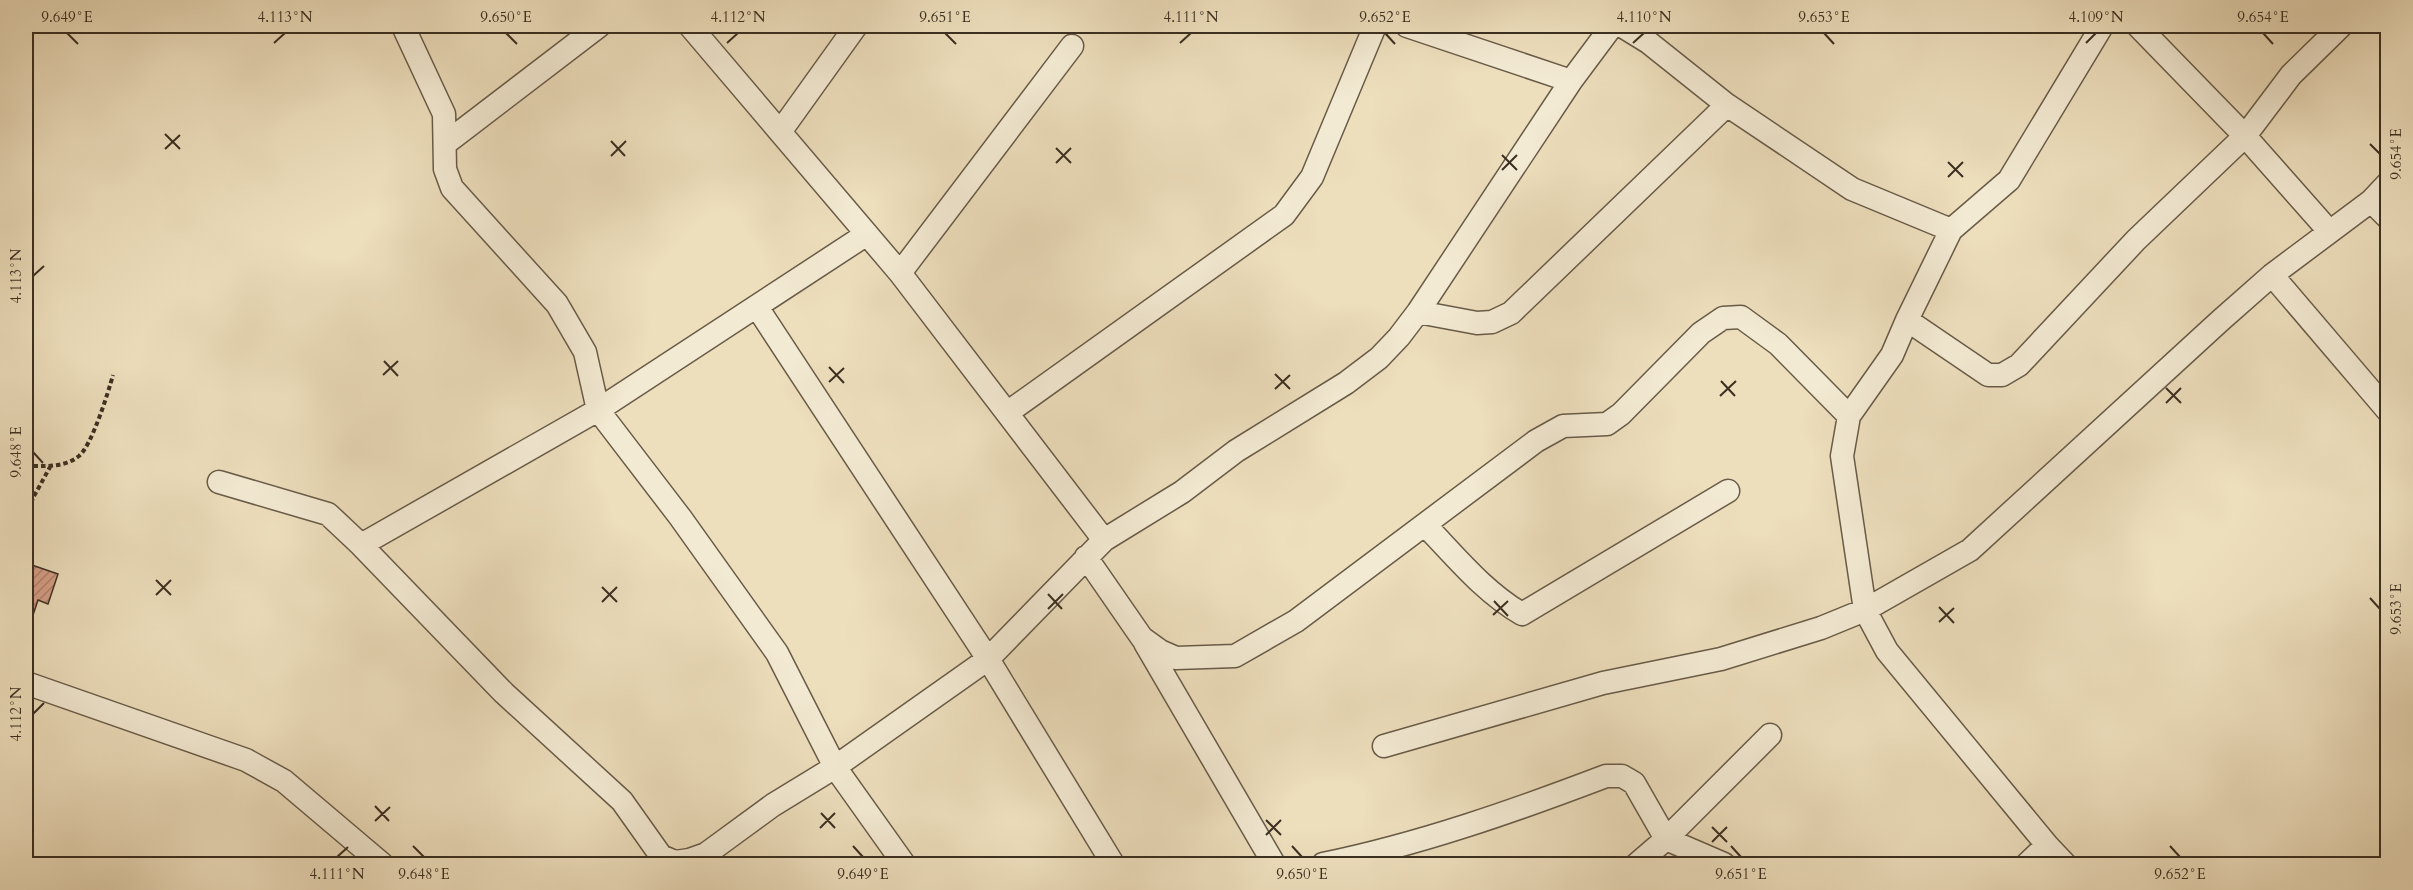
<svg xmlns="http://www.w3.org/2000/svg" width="2413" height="890" viewBox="0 0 2413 890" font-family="Cardo,serif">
<defs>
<pattern id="building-hatch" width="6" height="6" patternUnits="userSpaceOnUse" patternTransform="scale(1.5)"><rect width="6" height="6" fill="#d79f88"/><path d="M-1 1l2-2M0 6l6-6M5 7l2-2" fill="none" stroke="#b0826f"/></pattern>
</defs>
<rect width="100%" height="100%" fill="#eddebc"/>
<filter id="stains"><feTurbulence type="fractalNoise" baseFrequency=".00333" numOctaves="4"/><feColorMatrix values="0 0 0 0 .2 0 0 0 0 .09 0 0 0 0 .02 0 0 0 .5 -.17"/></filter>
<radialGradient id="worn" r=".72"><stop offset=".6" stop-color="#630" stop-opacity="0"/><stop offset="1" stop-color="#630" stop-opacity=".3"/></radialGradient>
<!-- building -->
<path fill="url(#building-hatch)" stroke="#3b2f21" stroke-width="1.5" d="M 26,563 L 58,574 L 48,604 L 38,600 L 28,630 L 26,630 Z"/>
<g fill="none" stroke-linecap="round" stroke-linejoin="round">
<!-- street casing -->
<g stroke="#685b48" stroke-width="25">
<path id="street" d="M 403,26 L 444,114 L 445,169 L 452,188 L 557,304 L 585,352 L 598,410 L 680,517 L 777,653 L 835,767 L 904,864
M 690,26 L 900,273 L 1104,540
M 1407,26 L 1571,81
M 1622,26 L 1648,42 L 1727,105 L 1852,189 L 1951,230
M 2138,26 L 2245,136 L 2329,231
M 780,132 L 856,26
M 446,143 L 599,26
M 2371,201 L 2388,218
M 900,273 L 1072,46
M 2272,275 L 2388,411
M 757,307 L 988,659 L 1113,864
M 1418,312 L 1477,323 L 1492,322 L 1511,313 L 1727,105
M 1907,320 L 1988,375 L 2002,375 L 2019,365 L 2136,240 L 2245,136 L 2291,75 L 2341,26
M 1007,413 L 1284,215 L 1312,177 L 1375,26
M 219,482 L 328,514 L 361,545 L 504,693 L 622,801 L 661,856 L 675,862 L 689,860 L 706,854 L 773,805 L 835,767 L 988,659 L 1104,540 L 1182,492 L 1236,451 L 1346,383 L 1379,358 L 1399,337 L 1418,312 L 1571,81 L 1612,26
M 1426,526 C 1456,557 1484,592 1522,614 L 1728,491
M 361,545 L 598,410 L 867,234
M 1086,557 L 1142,638 L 1160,651 L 1176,658 L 1235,656 L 1296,621 L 1536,441 L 1563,426 L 1607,424 L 1621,414 L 1701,333 L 1723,318 L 1741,317 L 1778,344 L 1849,416
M 1145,643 L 1274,864
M 26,683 L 246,760 L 284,781 L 382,864
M 1384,746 L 1603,683 L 1721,659 L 1821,628 L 1865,610 L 1970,550 L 2221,320 L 2272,275 L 2371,201 L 2388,183
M 2047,845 L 2065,864
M 1323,864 C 1420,844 1514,811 1606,776 L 1622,776 L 1634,783 L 1666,839 L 1724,864
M 1637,864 L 1666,839 L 1770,735
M 2027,864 L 2047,845 L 1887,651 L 1865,610 L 1842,456 L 1849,416 L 1892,355 L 1907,320 L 1951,230 L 2009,180 L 2102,26"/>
</g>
<!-- path -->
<path stroke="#3b2f21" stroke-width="4" stroke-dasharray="4.5 3" stroke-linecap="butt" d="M 26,466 C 44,466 64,468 79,456 C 92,445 108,393 113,375
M 26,517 L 33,498 L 50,467"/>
<!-- street -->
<use href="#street" stroke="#f3ead3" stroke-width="22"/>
</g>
<!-- ticks -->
<path fill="none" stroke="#3b2f21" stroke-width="2" d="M 67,33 L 78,44M 506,33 L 517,44M 945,33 L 956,44M 1385,33 L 1395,44M 1824,33 L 1834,44M 2263,33 L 2273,44M 274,43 L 285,33M 727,43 L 738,33M 1180,43 L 1191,33M 1633,43 L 1644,33M 2086,43 L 2096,33M 165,134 L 180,149M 611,141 L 625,156M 2370,144 L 2380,154M 1056,148 L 1071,163M 165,149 L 180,135M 1502,155 L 1517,170M 611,156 L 626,141M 1948,162 L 1963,177M 1056,163 L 1071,148M 1502,170 L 1517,155M 1948,177 L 1963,162M 33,276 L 44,266M 384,361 L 398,376M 829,367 L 844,383M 1275,374 L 1290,389M 383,375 L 398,361M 1721,381 L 1735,396M 829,382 L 844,368M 2166,388 L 2181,403M 1275,389 L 1290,375M 1720,396 L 1736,381M 2166,403 L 2181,388M 33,452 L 43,463M 156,580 L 171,595M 602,587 L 617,602M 1048,594 L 1062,609M 156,595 L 171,580M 2370,598 L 2380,609M 1494,601 L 1508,616M 602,602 L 617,587M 1939,607 L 1954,623M 1048,609 L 1063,594M 1493,615 L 1508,601M 1939,622 L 1954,608M 33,714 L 44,703M 375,806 L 389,821M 821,813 L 835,828M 1266,820 L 1281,835M 375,821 L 390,807M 1712,827 L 1727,842M 820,828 L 835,813M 1266,835 L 1281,820M 1712,842 L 1727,827M 413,846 L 424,857M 853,846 L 863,857M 1292,846 L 1302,857M 1731,846 L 1741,857M 2170,846 L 2180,857M 337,857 L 348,847"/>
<!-- margin -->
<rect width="2413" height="890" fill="none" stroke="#eddebc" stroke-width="66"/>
<rect x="33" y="33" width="2347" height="824" fill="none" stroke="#3b2f21" stroke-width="2"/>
<g font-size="15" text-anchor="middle" fill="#3b2f21">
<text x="67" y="22">9.649°E</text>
<text x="285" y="22">4.113°N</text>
<text x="506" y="22">9.650°E</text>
<text x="738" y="22">4.112°N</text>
<text x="945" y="22">9.651°E</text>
<text x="1191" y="22">4.111°N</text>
<text x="1385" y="22">9.652°E</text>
<text x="1644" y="22">4.110°N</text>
<text x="1824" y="22">9.653°E</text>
<text x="2096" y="22">4.109°N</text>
<text x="2263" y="22">9.654°E</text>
<text transform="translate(2396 154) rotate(-90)" y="5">9.654°E</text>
<text transform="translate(16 276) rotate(-90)" y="5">4.113°N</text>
<text transform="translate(16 452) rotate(-90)" y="5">9.648°E</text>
<text transform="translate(2396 609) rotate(-90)" y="5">9.653°E</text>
<text transform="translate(16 714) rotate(-90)" y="5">4.112°N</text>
<text x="337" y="879">4.111°N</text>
<text x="424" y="879">9.648°E</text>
<text x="863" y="879">9.649°E</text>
<text x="1302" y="879">9.650°E</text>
<text x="1741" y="879">9.651°E</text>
<text x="2180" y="879">9.652°E</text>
</g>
<rect width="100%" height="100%" filter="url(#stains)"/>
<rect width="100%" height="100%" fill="url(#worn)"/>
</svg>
